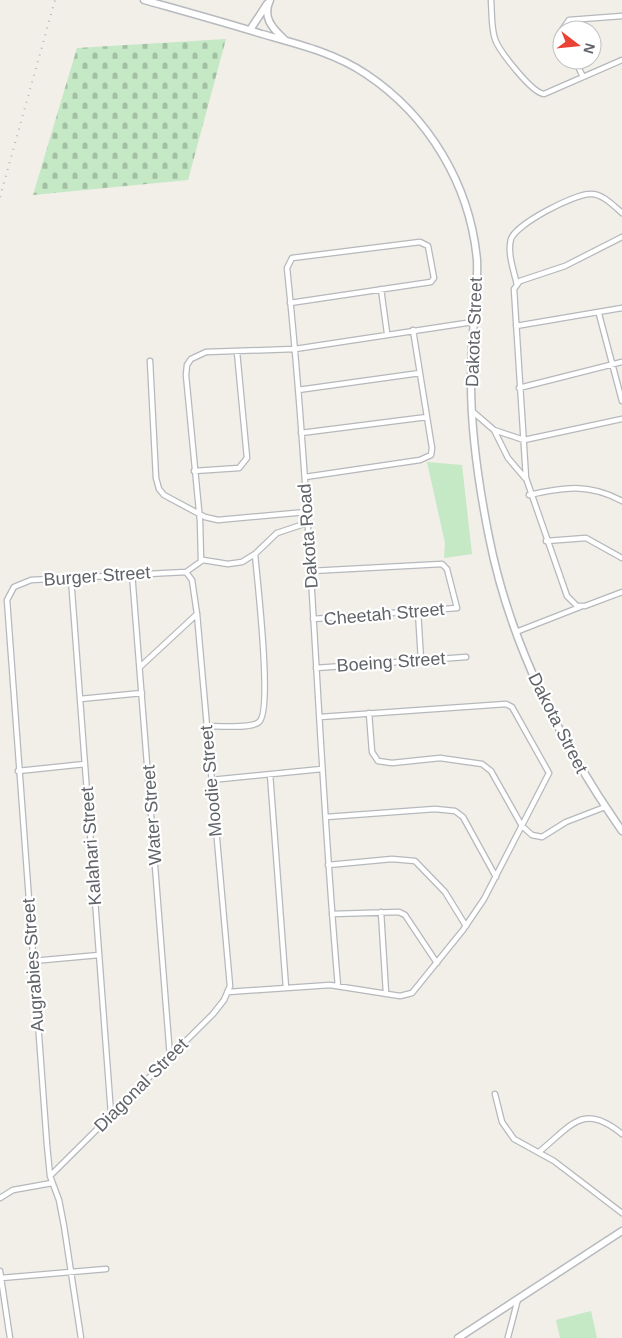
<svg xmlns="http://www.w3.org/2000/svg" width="622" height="1338" viewBox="0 0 622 1338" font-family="Arial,sans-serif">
<defs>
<pattern id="cemetery-stones" width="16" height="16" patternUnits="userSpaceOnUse" patternTransform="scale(1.25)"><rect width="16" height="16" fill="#c5e8c5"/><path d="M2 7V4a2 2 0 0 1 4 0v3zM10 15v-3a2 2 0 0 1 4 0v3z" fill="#a3c0a4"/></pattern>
</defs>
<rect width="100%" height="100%" fill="#f1efe8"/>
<!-- cemetery -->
<path fill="url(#cemetery-stones)" d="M 226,39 L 188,180 L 33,195 L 77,48 Z"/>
<!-- park -->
<path fill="#c5e8c5" d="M 427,462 L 462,465 L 472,554 L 444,558 L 445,543 Z
M 591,1311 L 597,1338 L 560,1338 L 556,1320 Z"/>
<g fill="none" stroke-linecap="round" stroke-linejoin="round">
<!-- street casing -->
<g stroke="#b5b8bc" stroke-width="7">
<path id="street" d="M 491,0 C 492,13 491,27 495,39 C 499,51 532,93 544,94 L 622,60
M 562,30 L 569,20 L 622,16
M 575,60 L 583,77
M 622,237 L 565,266 L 520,281 L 514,289 L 526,478 L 567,596 L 577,606 L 585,606 L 622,592
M 517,285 C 514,271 507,253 511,239 C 516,224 574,194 590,194 C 602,193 614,206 622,213
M 381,289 L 387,333
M 290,303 L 431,282 L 434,278 L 428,246 L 420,242 L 292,258 L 287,268 C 312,506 317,747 338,986
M 599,314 L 622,401
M 516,326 L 622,308
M 150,361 L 156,478 L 159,489 L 164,495 L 205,517 L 218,520 L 306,512
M 519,388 L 622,362
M 298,390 L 420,373
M 472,411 L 494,430 L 508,458 L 525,478
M 494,430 L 524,440 L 622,419
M 301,433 L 427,417
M 194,471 L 239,468 L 247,458 L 237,352
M 305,477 L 420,460 L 431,455 L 432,448 L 413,330
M 529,495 C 564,487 589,483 622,501
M 546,541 L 586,538 L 622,558
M 201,560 L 200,521 L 186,375 L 187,365 L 191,359 L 206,352 L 295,349 L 473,322
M 311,571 L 442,564 L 447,569 L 457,608 L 313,619
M 186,572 L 203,560 L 228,564 L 242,562 L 255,554 L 277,533 L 307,523
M 132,573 L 170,1057
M 71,578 L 111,1114
M 418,611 L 421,660
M 516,632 L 580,607
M 141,666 L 197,614
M 316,668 L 466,657
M 80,699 L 142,693
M 369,713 L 372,752 L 378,761 L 392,763 L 440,758 L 482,764 L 491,771 L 522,826 L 532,835 L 542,837 L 566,822 L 605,807
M 206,726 C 217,726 251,729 259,722 C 273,711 257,579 255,554
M 18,771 L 85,764
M 270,774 L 286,988
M 211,780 L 322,769
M 326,817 L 435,809 L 455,811 L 463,817 L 496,877
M 328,865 L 392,859 L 415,861 L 445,892 L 466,926
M 381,912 L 386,993
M 332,914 L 399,912 L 405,915 L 437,963
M 33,961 L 99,955
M 228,992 L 330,985 L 400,996 L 412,993 L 463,930 L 484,899 L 549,773 L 512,707 L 506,704 L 320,717
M 495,1094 L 502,1122 L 514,1139 L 554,1161 L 622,1213
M 539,1152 C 572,1125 583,1102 622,1134
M 50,1176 L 213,1014 L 224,1000 L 230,986 L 197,614 L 192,580 L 186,572
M 0,1198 L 13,1190 L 52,1183
M 0,1271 L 10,1338
M 1,1278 L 106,1269
M 508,1337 L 518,1299
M 81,1338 L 64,1226 L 59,1200 L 50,1176 L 47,1145 L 7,600 L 14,587 L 31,580 L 186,572"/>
</g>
<!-- secondary casing -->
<g stroke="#b6babf" stroke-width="9">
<path id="secondary" d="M 144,0 C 183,11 223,22 262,34 C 298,44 335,53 366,74 C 429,116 470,185 477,260 C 478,280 475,300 474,319 C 472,340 471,362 471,383 C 471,434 479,487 489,537 C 510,644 560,742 622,831
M 270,0 C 262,17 272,28 284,39
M 250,30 L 267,4
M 458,1338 L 622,1231"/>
</g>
<!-- street -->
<use href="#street" stroke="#fff" stroke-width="4.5"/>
<!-- secondary -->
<use href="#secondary" stroke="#fff" stroke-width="6"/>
<!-- rail -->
<path stroke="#b6b7b8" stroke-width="2" stroke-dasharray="1 6" stroke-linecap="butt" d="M 0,197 L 55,0"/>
</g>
<g text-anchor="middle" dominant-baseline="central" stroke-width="4.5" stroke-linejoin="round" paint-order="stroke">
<!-- street labels -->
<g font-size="18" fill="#5f6368" stroke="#fff">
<text transform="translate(474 332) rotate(-88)">Dakota Street</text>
<text transform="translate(308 536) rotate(-94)">Dakota Road</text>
<text transform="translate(97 576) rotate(-4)">Burger Street</text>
<text transform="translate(384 614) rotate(-5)">Cheetah Street</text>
<text transform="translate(391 662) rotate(-4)">Boeing Street</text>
<text transform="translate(558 723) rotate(63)">Dakota Street</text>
<text transform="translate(211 781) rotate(-95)">Moodie Street</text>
<text transform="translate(152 815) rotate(-94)">Water Street</text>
<text transform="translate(91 846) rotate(-94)">Kalahari Street</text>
<text transform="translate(33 965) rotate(-94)">Augrabies Street</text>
<text transform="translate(141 1085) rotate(-45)">Diagonal Street</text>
</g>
</g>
<!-- north arrow -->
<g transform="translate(577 45) rotate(106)"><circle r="24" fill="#ffffff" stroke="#bfc1c3"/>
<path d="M0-4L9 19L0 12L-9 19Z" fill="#ea4335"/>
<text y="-8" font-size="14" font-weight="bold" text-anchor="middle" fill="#5f6368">N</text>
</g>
</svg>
